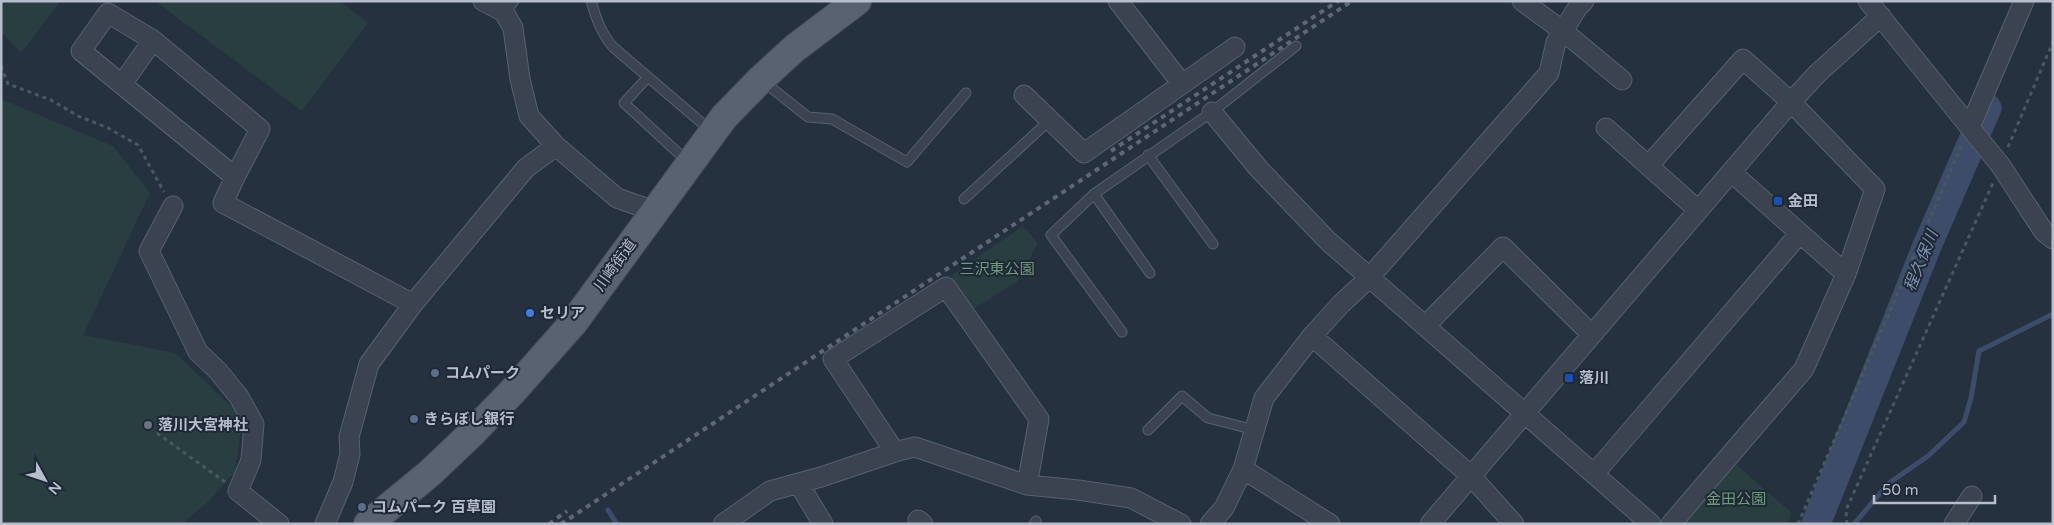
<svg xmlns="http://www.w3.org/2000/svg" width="2054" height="525" viewBox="0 0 2054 525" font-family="'Varela Round','Noto Sans JP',sans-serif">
<rect width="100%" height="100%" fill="#263140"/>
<!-- green -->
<path fill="#293e41" d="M 1,1 L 61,1 L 21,53 L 1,32 Z
M 155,1 L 340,1 L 368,23 L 302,111 Z
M 1,99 L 113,146 L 150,193 L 83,335 L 175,353 L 243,417 L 235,472 L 209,501 L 182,524 L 1,524 Z
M 1023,226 L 1038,243 L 1018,281 L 973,309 L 950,276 Z
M 1734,463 L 1792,513 L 1787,524 L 1681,524 Z"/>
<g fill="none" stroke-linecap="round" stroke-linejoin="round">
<!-- stream -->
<path stroke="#3d4d69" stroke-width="5" d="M 608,510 L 617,524
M 1854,524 L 1889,483 L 1928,456 L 1964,422 L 1971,398 L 1979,351 L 2053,314"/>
<!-- river -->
<path stroke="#3d4d69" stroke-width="29" d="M 1816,524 L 1927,246 L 1987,108"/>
<!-- lane casing -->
<g stroke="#58616e" stroke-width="11">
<path id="lane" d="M 591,1 C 596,18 601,33 613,47 L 710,130
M 504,12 L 514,1
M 648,77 L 624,103 L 688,162
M 764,82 L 808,117 L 832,119 L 907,162 L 966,93
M 1148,155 L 1213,244
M 1094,194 L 1150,273
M 964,199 L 1050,120
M 1122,332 L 1051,235 L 1094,194 L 1212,112 L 1296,46
M 1148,430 L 1182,396 L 1208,418 L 1255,430
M 1034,524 L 1036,521"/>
</g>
<!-- street casing -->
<g stroke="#58616e" stroke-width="21">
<path id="street" d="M 483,1 L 504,12 L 513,28 L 520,79 L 529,116 L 556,146 L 617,198 L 654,211
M 1118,1 L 1182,84
M 1522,1 L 1563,31 L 1622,80
M 1868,1 L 2001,166 L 2044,232 L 2053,239
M 122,84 L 153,40
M 1024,95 L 1084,153 L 1235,47
M 1212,112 L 1259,169 L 1328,241 L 1651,524
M 1970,127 L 2024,1
M 1606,128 L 1698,210
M 1649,165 L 1743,59 L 1791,102 L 1875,189 L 1846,274 L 1804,369 L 1671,524
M 1731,172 L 1846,274
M 235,177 L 81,51 L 108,13 L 153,40 L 260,129 L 235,177 L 223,203 L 413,304
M 173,206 L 149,251 L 198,352 L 218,371 L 239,397 L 254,424 L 251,460 L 238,491 L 279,524
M 1425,326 L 1503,247 L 1591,334
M 1312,336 L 1471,476 L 1514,524
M 895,452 L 833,359 L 946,287 L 1039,419 L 1027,485
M 1243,469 L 1330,524
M 1594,474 L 1800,233
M 799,484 L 823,524
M 918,520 L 923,524
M 325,524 L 343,482 L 350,454 L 349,437 L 369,364 L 413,304 L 526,168 L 556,146
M 723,524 L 770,491 L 821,477 L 898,451 L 915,447 L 1027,485 L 1078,490 L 1131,498 L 1181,524
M 1210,524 L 1224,508 L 1243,469 L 1264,398 L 1312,336 L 1341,304 L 1369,278 L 1549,73 L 1556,42 L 1578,7 L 1584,1
M 1430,524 L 1791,102 L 1818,73 L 1881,16
M 1954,524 L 1972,496"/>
</g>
<!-- primary casing -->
<g stroke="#444c5a" stroke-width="30">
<path id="primary" d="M 368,524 L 430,473 L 471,434 L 512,392 L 574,322 L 724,117 L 761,79 L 795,48 L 857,1"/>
</g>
<!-- path -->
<path stroke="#475a5e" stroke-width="3" stroke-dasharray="4 4" stroke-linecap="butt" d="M 1,66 L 8,84 L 51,100 L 78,116 L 108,128 L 138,145 L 164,192
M 2008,147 L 2053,42
M 157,433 L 225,482
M 1798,524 L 1962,144
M 1847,524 L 1846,510 L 1993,183"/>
<!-- lane -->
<use href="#lane" stroke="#3b4350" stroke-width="9"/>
<!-- street -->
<use href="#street" stroke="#3b4350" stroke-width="19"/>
<!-- primary -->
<use href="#primary" stroke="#596270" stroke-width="28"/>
<!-- rail -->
<path stroke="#5d6777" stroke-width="4" stroke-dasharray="5 5" stroke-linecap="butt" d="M 1111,151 L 1338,1
M 549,524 L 567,511
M 561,524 L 1352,1"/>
</g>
<!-- markers -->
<g fill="#1a4fb4" stroke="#1f2836" stroke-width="2">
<rect x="1773" y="196" width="10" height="10" rx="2.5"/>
<rect x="1564" y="373" width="10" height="10" rx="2.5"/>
</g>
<circle fill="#3f7fe0" stroke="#1f2836" stroke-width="2" cx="530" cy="313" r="5"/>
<g fill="#5c6f8a" stroke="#1f2836" stroke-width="2">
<circle cx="435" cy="373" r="5"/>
<circle cx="414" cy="419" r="5"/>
<circle cx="362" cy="507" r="5"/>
</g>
<circle fill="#6b7280" stroke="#1f2836" stroke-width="2" cx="148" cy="425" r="5"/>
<g text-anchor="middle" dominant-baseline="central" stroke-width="4" stroke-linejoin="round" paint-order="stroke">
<!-- poi labels -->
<g font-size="15" font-weight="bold" fill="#b7becb" stroke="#1f2836" text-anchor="start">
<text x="1788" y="201">金田</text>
<text x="540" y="313">セリア</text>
<text x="445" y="373">コムパーク</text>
<text x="1579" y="378">落川</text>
<text x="424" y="419">きらぼし銀行</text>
<text x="158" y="425">落川大宮神社</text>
<text x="372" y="507">コムパーク 百草園</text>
</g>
<!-- street labels -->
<g font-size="15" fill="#b7becb" stroke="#1f2836">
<text transform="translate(615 265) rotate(-54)">川崎街道</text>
</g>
<!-- park labels -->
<g font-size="15" fill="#6f9b7b" stroke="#1f2836">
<text x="997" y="269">三沢東公園</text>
<text x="1736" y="499">金田公園</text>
</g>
<!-- water labels -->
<g font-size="16" font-style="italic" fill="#8093b1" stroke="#1f2836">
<text transform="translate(1921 261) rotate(-68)">程久保川</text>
</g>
</g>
<!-- border -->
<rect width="2054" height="525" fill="none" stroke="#b7becb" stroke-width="5"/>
<!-- north arrow -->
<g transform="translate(45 480) rotate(130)" stroke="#1f2836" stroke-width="4" paint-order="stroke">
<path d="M0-4L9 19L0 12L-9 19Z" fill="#b7becb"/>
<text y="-8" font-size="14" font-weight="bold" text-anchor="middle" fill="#b7becb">N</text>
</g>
<!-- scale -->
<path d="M1874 495v8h121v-8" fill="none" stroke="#b7becb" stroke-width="2.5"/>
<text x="1882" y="495" font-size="15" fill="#b7becb" stroke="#1f2836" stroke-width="4" paint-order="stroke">50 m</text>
</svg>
